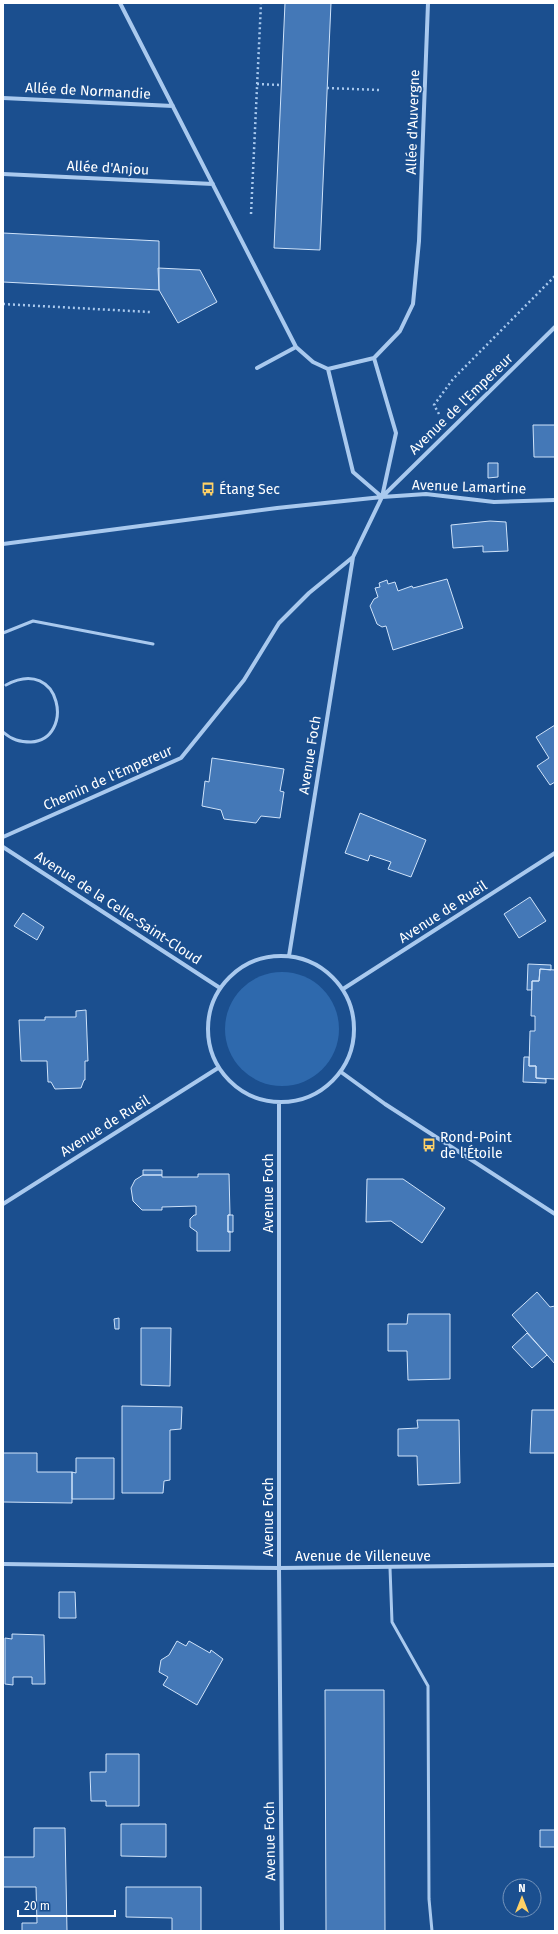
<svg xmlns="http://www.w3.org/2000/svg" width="558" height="1934" viewBox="0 0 558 1934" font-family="'Fira Sans',sans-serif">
<rect width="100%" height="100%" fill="#1b4f8f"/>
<!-- green -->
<path fill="#2e69ad" d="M225 1029a57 57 0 1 1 114 0a57 57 0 1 1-114 0Z"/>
<!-- building -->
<path fill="#4478b7" stroke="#cfe3fa" d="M 285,3 L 331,3 L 320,250 L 274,248 Z
M 3,233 L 159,241 L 159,290 L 3,282 Z
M 158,268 L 200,270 L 217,302 L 178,323 L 159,290 Z
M 533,425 L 555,425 L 555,457 L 534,457 Z
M 488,463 L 498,463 L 498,477 L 488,478 Z
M 490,521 L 506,522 L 508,551 L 483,552 L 483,546 L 453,548 L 451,525 Z
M 447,579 L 463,628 L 393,650 L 386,626 L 382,627 L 377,624 L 370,606 L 374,599 L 378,597 L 375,588 L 380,587 L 379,583 L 387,580 L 388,584 L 395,582 L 398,591 L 412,586 L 413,588 Z
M 555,725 L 555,782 L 550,785 L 537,766 L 549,758 L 536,737 Z
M 212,758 L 284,769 L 280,791 L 284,792 L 280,818 L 261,816 L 256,823 L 224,819 L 221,810 L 202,806 L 205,781 L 209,782 Z
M 360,813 L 426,840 L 411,877 L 388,869 L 391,862 L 370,855 L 368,861 L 345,853 Z
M 530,897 L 546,921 L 519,938 L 504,914 Z
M 23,913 L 44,927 L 37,940 L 14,926 Z
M 528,964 L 551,965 L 551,970 L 540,969 L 539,981 L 532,981 L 532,990 L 527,990 Z
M 540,969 L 555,970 L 555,1079 L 536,1078 L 536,1066 L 529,1066 L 530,1031 L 535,1031 L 535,1016 L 531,1016 L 532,981 L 539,981 Z
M 86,1010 L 88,1061 L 85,1061 L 85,1080 L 84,1080 L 81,1088 L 55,1089 L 51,1082 L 48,1082 L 47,1061 L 21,1061 L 19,1020 L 45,1020 L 45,1017 L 76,1017 L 76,1011 Z
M 524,1057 L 529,1057 L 529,1066 L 536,1066 L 536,1078 L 546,1079 L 546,1083 L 523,1082 Z
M 143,1170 L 162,1170 L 162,1175 L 143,1175 Z
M 198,1174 L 229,1174 L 230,1215 L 228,1215 L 228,1232 L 230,1231 L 230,1251 L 197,1251 L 197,1232 L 190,1227 L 190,1219 L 194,1215 L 196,1215 L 196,1206 L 162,1207 L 162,1210 L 142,1210 L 133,1201 L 131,1188 L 135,1180 L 143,1175 L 162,1175 L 162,1177 L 198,1177 Z
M 367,1179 L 403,1179 L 445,1208 L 422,1243 L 391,1221 L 366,1222 Z
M 228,1215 L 233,1215 L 233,1232 L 228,1232 Z
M 537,1292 L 550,1307 L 555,1306 L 555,1364 L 512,1315 Z
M 408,1314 L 450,1314 L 450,1379 L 408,1380 L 407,1351 L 388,1351 L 388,1324 L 407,1324 Z
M 119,1318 L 119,1329 L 115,1329 L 114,1319 Z
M 141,1328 L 171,1328 L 170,1386 L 141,1385 Z
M 527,1333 L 547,1355 L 532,1368 L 512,1347 Z
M 122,1406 L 182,1407 L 181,1429 L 170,1430 L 170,1480 L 164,1481 L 163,1493 L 122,1493 Z
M 532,1410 L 555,1410 L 555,1453 L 530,1453 Z
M 417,1420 L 459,1420 L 460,1483 L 418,1485 L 417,1456 L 398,1456 L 398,1429 L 418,1428 Z
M 3,1453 L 37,1453 L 37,1472 L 72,1472 L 72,1503 L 3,1502 Z
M 76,1458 L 114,1458 L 114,1499 L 72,1499 L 72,1472 L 76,1473 Z
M 59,1592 L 75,1592 L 76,1618 L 59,1618 Z
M 12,1634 L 44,1635 L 45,1684 L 32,1684 L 32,1677 L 13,1677 L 13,1685 L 5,1684 L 5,1638 L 12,1639 Z
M 177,1641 L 186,1646 L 189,1641 L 210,1653 L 211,1650 L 223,1659 L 197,1705 L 163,1685 L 168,1677 L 159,1672 L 161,1660 L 169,1655 Z
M 325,1690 L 384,1690 L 385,1931 L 326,1931 Z
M 106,1754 L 139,1754 L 139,1806 L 106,1806 L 106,1801 L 91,1801 L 90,1772 L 106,1772 Z
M 121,1824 L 166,1824 L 166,1857 L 121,1856 Z
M 34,1828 L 65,1828 L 67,1931 L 22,1931 L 22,1923 L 37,1923 L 36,1887 L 3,1887 L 3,1857 L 34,1857 Z
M 540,1830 L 555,1830 L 555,1847 L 540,1847 Z
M 126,1887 L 201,1887 L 201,1931 L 172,1931 L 172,1918 L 126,1917 Z"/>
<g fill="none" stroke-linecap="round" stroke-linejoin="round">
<!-- path -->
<path stroke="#a9c9ee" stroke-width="2.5" stroke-dasharray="2 3" stroke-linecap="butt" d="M 257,84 L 281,85
M 327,88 L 380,90
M 251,214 L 261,3
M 3,304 L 150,312
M 439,414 L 434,405 L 453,379 L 555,276"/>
<!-- lane -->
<path stroke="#a9c9ee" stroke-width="3" d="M 3,633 L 33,621 L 153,644
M 3,732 C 12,740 20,742 31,742 C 75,740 62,655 6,685
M 390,1568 L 392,1622 L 428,1686 L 429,1899 L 432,1931"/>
<!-- street -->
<path stroke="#a9c9ee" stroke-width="4" d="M 120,3 L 296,347 L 313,362 L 328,369
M 3,98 L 173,106
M 3,174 L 213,184
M 257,368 L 296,347
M 383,496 L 555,327
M 382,497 L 353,472 L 328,369 L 374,358 L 400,331 L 413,304 L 419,241 L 428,3
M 3,544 L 277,508 L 382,497 L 426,494 L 494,502 L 555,500
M 3,837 L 181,758 L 244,680 L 279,623 L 309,593 L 353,557 L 382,497 L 396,433 L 374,358
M 3,847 L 220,988
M208 1029a73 73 0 1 1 146 0a73 73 0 1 1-146 0Z
M 289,956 L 353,557
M 343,989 L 555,853
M 341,1072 L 385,1104 L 555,1214
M 279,1103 L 279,1568 L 282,1931
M 3,1204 L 218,1068
M 3,1564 L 279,1568 L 555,1565"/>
</g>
<!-- icons -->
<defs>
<g id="bus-bare" transform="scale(1.08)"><path d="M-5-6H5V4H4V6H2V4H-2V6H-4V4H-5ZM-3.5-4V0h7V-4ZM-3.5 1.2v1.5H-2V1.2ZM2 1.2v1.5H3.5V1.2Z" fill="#ffd166" stroke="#1b4f8f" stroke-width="2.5" paint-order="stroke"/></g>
</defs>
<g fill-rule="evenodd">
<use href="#bus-bare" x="208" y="489"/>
<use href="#bus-bare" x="429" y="1145"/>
</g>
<g text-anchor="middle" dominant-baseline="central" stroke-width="3.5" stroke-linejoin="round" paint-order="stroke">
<!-- street labels -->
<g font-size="14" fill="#fff" stroke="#1b4f8f">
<text transform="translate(88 91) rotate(3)">Allée de Normandie</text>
<text transform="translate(413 122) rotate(-88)">Allée d'Auvergne</text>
<text transform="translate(108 168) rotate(3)">Allée d'Anjou</text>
<text transform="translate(461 404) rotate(-44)">Avenue de l'Empereur</text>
<text transform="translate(469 487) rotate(2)">Avenue Lamartine</text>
<text transform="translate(310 755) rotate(-81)">Avenue Foch</text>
<text transform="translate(108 778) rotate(-24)">Chemin de l'Empereur</text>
<text transform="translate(118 908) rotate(33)">Avenue de la Celle-Saint-Cloud</text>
<text transform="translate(443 912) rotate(-33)">Avenue de Rueil</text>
<text transform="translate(105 1126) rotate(-32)">Avenue de Rueil</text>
<text transform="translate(268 1193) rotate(-90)">Avenue Foch</text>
<text transform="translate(268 1517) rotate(-90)">Avenue Foch</text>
<text x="363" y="1556">Avenue de Villeneuve</text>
<text transform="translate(270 1841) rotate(-91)">Avenue Foch</text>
</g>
<!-- poi labels -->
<g font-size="14" fill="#fff" stroke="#1b4f8f" text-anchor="start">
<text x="219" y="489">Étang Sec</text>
<text x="440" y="1137">Rond-Point<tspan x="440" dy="16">de l'Étoile</tspan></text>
</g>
</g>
<!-- border -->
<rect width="558" height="1934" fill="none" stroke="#ffffff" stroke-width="8"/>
<!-- north arrow -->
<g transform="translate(522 1898)"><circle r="19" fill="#1b4f8f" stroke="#7695bc"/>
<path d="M0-3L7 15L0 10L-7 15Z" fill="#ffd166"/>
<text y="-6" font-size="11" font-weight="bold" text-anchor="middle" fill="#ffffff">N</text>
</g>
<!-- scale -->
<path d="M18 1910v6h97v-6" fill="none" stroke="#ffffff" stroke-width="2"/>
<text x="24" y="1910" font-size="12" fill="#ffffff" stroke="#1b4f8f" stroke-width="3" paint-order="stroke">20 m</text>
</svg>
